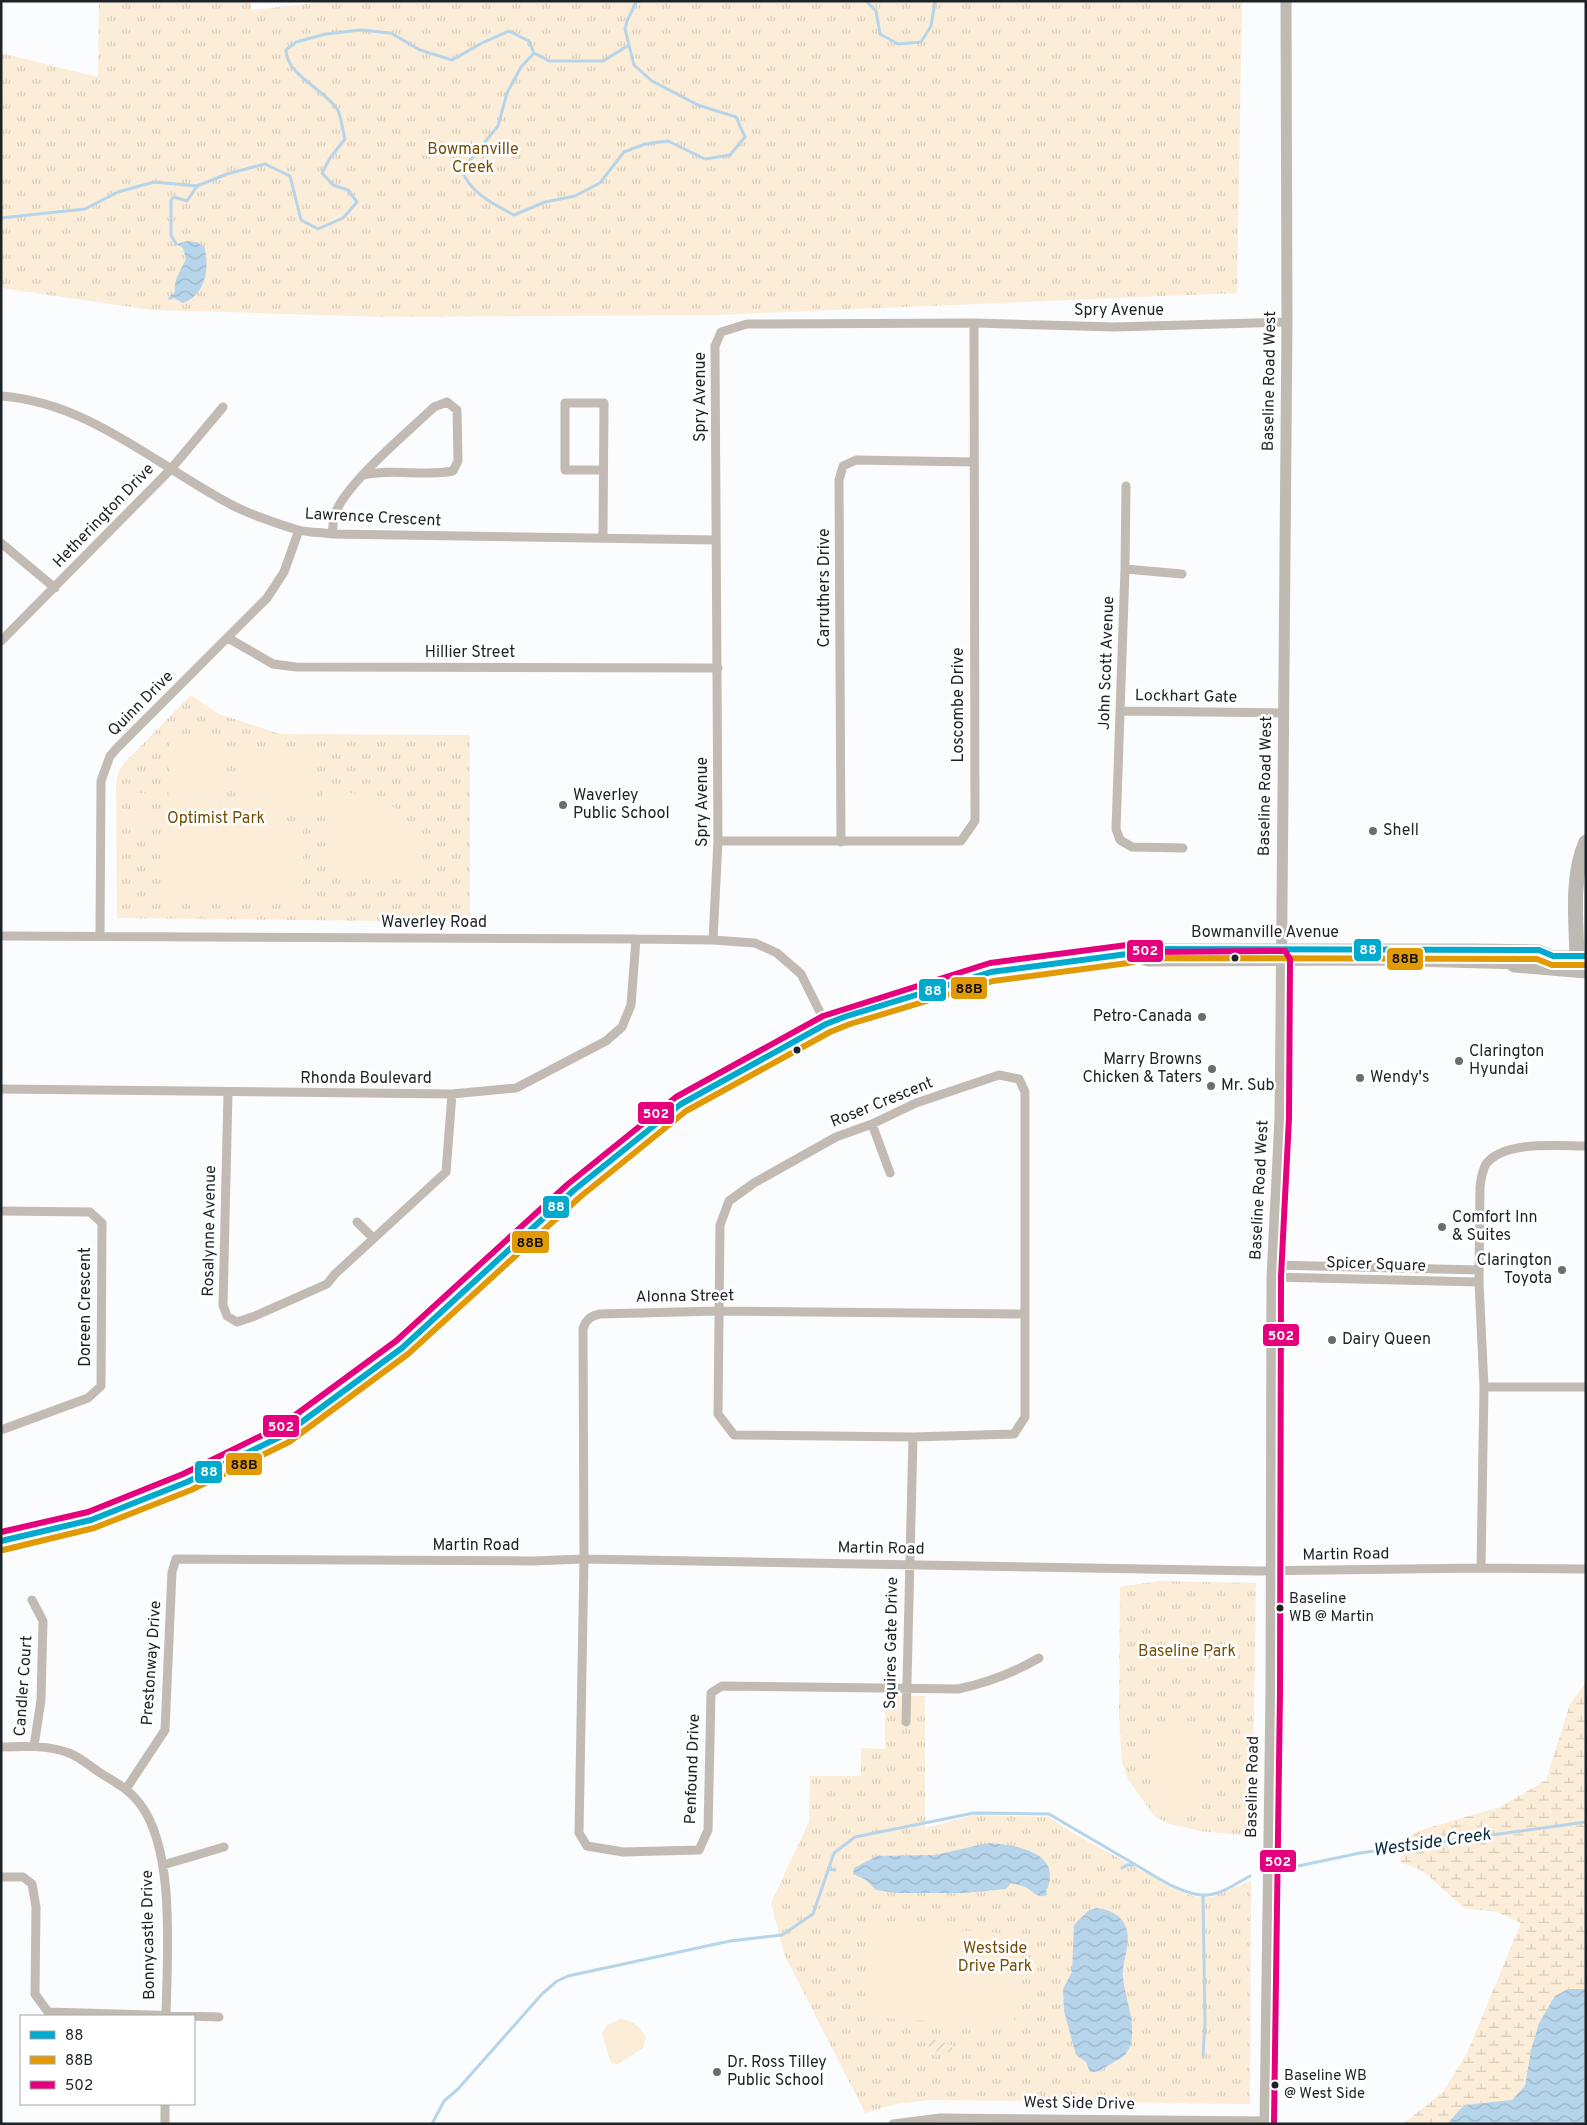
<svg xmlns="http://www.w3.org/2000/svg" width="1587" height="2125" viewBox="0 0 1587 2125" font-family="Overpass,sans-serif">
<defs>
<pattern id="wetland-marsh" width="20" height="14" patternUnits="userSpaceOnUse" patternTransform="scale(1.25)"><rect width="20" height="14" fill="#fcedd8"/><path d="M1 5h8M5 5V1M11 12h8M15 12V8" fill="none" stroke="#d7cbb9"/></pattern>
<pattern id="park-tufts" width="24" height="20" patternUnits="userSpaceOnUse" patternTransform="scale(1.25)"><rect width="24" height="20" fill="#fcedd8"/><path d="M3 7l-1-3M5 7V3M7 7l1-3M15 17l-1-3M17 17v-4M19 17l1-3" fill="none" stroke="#d7cbb9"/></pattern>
<pattern id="garden-furrows" width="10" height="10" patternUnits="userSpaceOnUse" patternTransform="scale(1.25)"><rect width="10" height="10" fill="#fcedd8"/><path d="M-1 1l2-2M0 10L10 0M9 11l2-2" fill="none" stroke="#d7cbb9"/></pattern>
<pattern id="water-waves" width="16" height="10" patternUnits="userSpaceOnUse" patternTransform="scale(1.25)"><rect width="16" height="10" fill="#b6d4ea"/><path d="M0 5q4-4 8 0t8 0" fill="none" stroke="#9cb6c9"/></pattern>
</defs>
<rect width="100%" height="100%" fill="#fafcfe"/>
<!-- wetland -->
<path fill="url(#wetland-marsh)" d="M 1586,1683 L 1586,1989 L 1568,1989 L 1555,1997 L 1539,2023 L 1531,2050 L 1525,2086 L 1512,2100 L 1490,2103 L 1447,2124 L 1403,2124 L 1443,2092 L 1467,2053 L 1521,1923 L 1497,1912 L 1464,1908 L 1423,1871 L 1400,1862 L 1404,1838 L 1424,1829 L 1500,1807 L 1546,1780 L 1570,1704 Z"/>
<!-- park -->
<path fill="url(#park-tufts)" d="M 99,1 L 251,1 L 252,10 L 332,1 L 1242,1 L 1237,293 L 717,315 L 385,317 L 152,310 L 1,288 L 1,53 L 98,77 Z
M 191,695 L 219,714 L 280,734 L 470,735 L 470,922 L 117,918 L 116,786 L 118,773 L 125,762 Z
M 1159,1581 L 1256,1583 L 1252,1836 L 1200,1831 L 1170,1824 L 1154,1816 L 1128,1779 L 1122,1762 L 1119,1718 L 1120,1587 Z
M 885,1696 L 925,1696 L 925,1828 L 974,1815 L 1049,1817 L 1071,1832 L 1181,1892 L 1196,1897 L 1211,1897 L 1251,1881 L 1250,2104 L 928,2100 L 897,2104 L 865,2113 L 784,1954 L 771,1903 L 809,1822 L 810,1776 L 861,1776 L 861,1748 L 885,1749 Z"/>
<!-- garden -->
<path fill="url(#garden-furrows)" d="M 933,2039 L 952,2045 L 952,2052 L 941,2052 L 936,2057 L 937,2049 L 929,2048 L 929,2044 Z"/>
<!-- pitch -->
<path fill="#fcedd8" d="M 170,736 L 222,737 L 220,811 L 168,811 Z
M 240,753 L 316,753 L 316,811 L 240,811 Z
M 323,792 C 363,791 406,796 416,843 C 418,853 418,863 418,874 L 337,878 L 329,873 L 328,868 Z
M 130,793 L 152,793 L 152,830 L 130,830 Z
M 166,824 L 303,824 L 303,902 L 166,901 Z
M 1197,1728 L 1200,1808 L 1153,1810 L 1151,1729 Z
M 872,1925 L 1019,1934 L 1014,2026 L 866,2017 Z
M 620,2019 C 633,2021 639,2025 646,2037 L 643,2048 L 618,2064 L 611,2063 L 602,2034 L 606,2026 Z"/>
<!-- water -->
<path fill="url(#water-waves)" d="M 188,241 L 196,242 L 204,246 C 210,267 206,295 183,303 L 174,298 L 169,300 L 168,298 L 175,292 C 173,280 181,270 186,259 L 183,248 L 176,244 Z
M 988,1843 C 1007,1844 1050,1849 1050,1875 C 1050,1881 1049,1886 1046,1891 L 1047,1895 C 1036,1898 1036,1893 1027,1888 C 1023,1885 1016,1885 1011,1883 L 1006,1889 L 964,1893 L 896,1893 L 876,1890 L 866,1880 L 853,1874 L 854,1868 L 877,1856 L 935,1855 Z
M 1097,1908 C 1109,1910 1120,1914 1125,1925 C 1133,1942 1121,1961 1123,1978 C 1125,2000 1142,2037 1124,2056 C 1121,2059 1114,2061 1111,2064 C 1103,2068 1099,2073 1090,2072 L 1086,2062 L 1076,2055 L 1064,2011 L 1063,1989 L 1072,1972 L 1074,1925 L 1089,1910 Z
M 1568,1989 L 1586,1989 L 1586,2124 L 1447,2124 L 1464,2105 L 1512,2100 L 1525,2086 L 1531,2050 L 1539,2023 L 1555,1996 Z"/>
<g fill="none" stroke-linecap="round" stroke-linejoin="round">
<!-- stream -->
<path stroke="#b6d4ea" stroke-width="3" d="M 866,1 L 876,11 L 880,34 L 898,44 L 921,42 L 931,26 L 935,1
M 534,53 L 549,61 L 603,61 L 629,45
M 1,218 L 85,209 L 118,192 L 154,182 L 197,186 L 227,174 L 265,164 L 290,176 L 301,220 L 318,229 L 343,218 L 357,202 L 348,190 L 333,185 L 322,173 L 330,158 L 345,139 C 342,130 342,116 337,109 C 323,88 287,76 286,50 L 296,42 L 326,34 L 360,30 L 391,33 L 420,50 L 452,60 L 482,43 L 509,31 L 529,41 L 534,53 L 521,67 L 507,93 L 498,126 L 462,170 C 470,193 493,204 514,215 L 545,202 L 575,196 L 600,183 L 624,152 L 645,144 L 668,141 L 705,159 L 730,155 L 745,137 L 736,117 L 698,105 L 652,81 L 634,65 L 625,29 L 627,21 L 636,2 L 639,1
M 176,244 L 171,235 L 171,200 L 174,197 L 187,201 L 197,186
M 1122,1868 L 1127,1865 L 1136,1865 C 1155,1876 1185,1897 1207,1895 C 1222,1894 1237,1883 1250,1876
M 829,1869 L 835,1870
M 1279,1870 L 1360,1853 L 1586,1822
M 1203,1895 L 1205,2022 L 1203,2056
M 432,2124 L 444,2101 L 458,2089 L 542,1994 L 557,1981 L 568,1976 L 730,1941 L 782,1935 L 813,1914 L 834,1853 L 855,1837 L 974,1813 L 1049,1814 L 1136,1865"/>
<!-- street -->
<path stroke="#c1bbb3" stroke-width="9" d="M 1,396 C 88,402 156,465 230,504 C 246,513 281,525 298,530 C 309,533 321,532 332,534 L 716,540
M 603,470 L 565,470 L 565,403 L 604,403 L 603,536
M 1126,486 L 1125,569 L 1116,829 L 1120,840 L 1132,847 L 1183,848
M 332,534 C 333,528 333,520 335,514 C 346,483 408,432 434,407 L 447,402 L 457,410 L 458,461 L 453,471 C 423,477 393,468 363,475
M 1,543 L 55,588
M 1125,569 L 1182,574
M 228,638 L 273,664 L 296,667 L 718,668
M 1,641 L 171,469 L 223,407
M 1120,711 L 1283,713
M 718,841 L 961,841 L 975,821 L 974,323
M 841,842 L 839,480 L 843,466 L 856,460 L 974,462
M 1,936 L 636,939 L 713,940 L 755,943 L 777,953 L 801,974 L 826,1024
M 100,936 L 101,781 L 110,756 L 118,747 L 267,598 L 284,572 L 299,530
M 713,940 L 718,841 L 715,346 L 721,332 L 747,324 L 974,323 L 1114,327 L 1287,322
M 999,1075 L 1019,1079 L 1025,1092 L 1025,1417 L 1014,1434 L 913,1437 L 734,1435 L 718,1414 L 720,1225 L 729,1201 L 754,1183 L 836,1137 L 872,1124 L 916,1103 Z
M 1,1089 L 452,1094 L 516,1088 L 606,1041 L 622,1027 L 631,1005 L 636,939
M 228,1093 L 223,1305 L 227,1316 L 237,1322 L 255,1316 L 327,1284 L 335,1274 L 446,1172 L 452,1094
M 872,1124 L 890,1173
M 1586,1146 C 1558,1146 1504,1140 1486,1164 C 1482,1171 1481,1179 1480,1187 L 1479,1282 L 1484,1387 L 1586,1387
M 1,1211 L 90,1212 L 102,1223 L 101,1386 L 88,1398 L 1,1430
M 357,1222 L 373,1238
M 1273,1265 L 1479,1270
M 1272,1277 L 1479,1282
M 1025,1314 L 718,1311 L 600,1314 C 591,1316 586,1319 583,1329 L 584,1559 L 579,1833 L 587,1846 L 623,1852 L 699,1850 L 708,1830 L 711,1693 L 722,1686 L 958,1689 C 987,1683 1013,1673 1039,1658
M 1481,1568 L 1484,1387
M 32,1600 L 43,1621 L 41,1700 L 34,1746
M 906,1722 L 913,1437
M 1,1747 C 23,1746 48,1745 69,1753 C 80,1757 91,1767 102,1774 C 115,1782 130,1790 140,1804 C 176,1851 167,1957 166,2016
M 126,1789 L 165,1730 L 172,1572 L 176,1559 L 533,1561 L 584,1559 L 1258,1571 L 1481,1568 L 1586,1569
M 163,1865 L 224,1847
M 1,1877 L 23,1877 L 32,1884 L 36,1907 L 35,1994 L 48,2012 L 219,2017
M 165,2124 L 165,2104
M 893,2124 L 940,2118 L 1265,2121"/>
<!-- secondary -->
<path stroke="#c0bbb2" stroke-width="11" d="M 1127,954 L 1148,961 L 1377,960 L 1521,964
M 1,1541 L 91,1520 L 187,1482 L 284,1435 L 402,1348 L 574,1190 L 681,1104 L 826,1024 L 847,1016 L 991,972 L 1127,954 L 1146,949 L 1472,949 L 1539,950 L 1553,956 L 1586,956
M 1265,2124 L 1271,1692 L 1272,1277 L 1280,1118 L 1281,1023 L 1287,322 L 1286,1"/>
<!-- highway -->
<path stroke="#beb9b3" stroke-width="15" d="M 1577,956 C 1576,920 1571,876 1586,842
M 1514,965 L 1586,971"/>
<!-- bus-1 casing -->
<g stroke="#fff" stroke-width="10">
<path id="bus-1" d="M 1,1541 L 91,1520 L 187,1482 L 284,1435 L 402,1348 L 574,1190 L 681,1104 L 826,1024 L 847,1016 L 991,972 L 1127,954 L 1146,949 L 1539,950 L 1553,956 L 1586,956"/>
</g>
<!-- bus-2 casing -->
<g stroke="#fff" stroke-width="10">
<path id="bus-2" d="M 3,1550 L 94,1528 L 191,1490 L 289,1442 L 408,1354 L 580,1197 L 686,1111 L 830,1032 L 850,1024 L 993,981 L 1128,963 L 1147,958 L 1537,959 L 1552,965 L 1586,965"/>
</g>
<!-- bus-3 casing -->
<g stroke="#fff" stroke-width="10">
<path id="bus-3" d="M 1,1532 L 88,1512 L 183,1474 L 279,1427 L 396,1341 L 568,1184 L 676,1097 L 823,1016 L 990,963 L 1127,945 L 1149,952 L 1285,951 L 1290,959 L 1289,1118 L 1281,1277 L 1280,1692 L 1274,2124"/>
</g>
<!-- bus-1 -->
<use href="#bus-1" stroke="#00a9ce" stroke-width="6"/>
<!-- bus-2 -->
<use href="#bus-2" stroke="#e19904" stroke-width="6"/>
<!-- bus-3 -->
<use href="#bus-3" stroke="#e5007d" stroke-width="6"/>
</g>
<!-- markers -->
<g fill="#6a6e72" stroke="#fff" stroke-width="2">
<circle cx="563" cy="805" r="5"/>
<circle cx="1373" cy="831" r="5"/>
<circle cx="1202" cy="1017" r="5"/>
<circle cx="1459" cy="1061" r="5"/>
<circle cx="1212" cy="1069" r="5"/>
<circle cx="1360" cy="1078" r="5"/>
<circle cx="1211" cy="1086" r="5"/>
<circle cx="1442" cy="1227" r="5"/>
<circle cx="1562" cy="1270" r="5"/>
<circle cx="1332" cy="1340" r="5"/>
<circle cx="717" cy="2072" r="5"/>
</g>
<g fill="#1c2226" stroke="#fff" stroke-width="2">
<circle cx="1235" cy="958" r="4.5"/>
<circle cx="797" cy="1050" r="4.5"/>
<circle cx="1280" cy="1608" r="4.5"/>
<circle cx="1275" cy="2085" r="4.5"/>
</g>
<g text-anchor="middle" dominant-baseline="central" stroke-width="5" stroke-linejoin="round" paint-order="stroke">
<!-- bus labels -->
<g font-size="15" fill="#1c2226" stroke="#fff" text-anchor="start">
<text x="1289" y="1599">Baseline<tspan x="1289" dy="18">WB @ Martin</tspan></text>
<text x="1284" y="2076">Baseline WB<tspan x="1284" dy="18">@ West Side</tspan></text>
</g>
<!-- park labels -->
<g font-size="16" fill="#744e06" stroke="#fff">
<text x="473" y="150">Bowmanville<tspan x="473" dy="18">Creek</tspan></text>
<text x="216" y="819">Optimist Park</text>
<text x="1187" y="1652">Baseline Park</text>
<text x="995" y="1949">Westside<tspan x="995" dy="18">Drive Park</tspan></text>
</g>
<!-- street labels -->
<g font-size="16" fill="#1c2226" stroke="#fff">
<text x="1119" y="311">Spry Avenue</text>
<text transform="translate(1270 381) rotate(-89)">Baseline Road West</text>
<text transform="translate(701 397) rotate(-90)">Spry Avenue</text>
<text transform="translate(104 516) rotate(-46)">Hetherington Drive</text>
<text transform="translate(373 518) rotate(3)">Lawrence Crescent</text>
<text transform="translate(825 588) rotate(-90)">Carruthers Drive</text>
<text x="470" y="653">Hillier Street</text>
<text transform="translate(1107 663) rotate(-88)">John Scott Avenue</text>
<text transform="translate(1186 697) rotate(1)">Lockhart Gate</text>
<text transform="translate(141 704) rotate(-45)">Quinn Drive</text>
<text transform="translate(959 705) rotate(-90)">Loscombe Drive</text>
<text transform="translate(1266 786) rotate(-89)">Baseline Road West</text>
<text transform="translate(703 802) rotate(-90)">Spry Avenue</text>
<text x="434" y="923">Waverley Road</text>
<text x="1265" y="933">Bowmanville Avenue</text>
<text x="366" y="1079">Rhonda Boulevard</text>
<text transform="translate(882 1103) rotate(-22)">Roser Crescent</text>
<text transform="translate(1260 1190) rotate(-87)">Baseline Road West</text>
<text transform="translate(210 1231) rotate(-89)">Rosalynne Avenue</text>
<text transform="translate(1376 1265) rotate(2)">Spicer Square</text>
<text transform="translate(685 1297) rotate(-1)">Alonna Street</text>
<text transform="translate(86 1307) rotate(-90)">Doreen Crescent</text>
<text x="476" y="1546">Martin Road</text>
<text transform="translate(881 1549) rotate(1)">Martin Road</text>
<text transform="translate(1346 1555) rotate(-1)">Martin Road</text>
<text transform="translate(892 1643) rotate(-89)">Squires Gate Drive</text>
<text transform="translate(152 1663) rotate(-86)">Prestonway Drive</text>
<text transform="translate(24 1686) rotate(-86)">Candler Court</text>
<text transform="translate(693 1769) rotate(-88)">Penfound Drive</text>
<text transform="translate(1253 1787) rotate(-89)">Baseline Road</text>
<text transform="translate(149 1935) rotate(-91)">Bonnycastle Drive</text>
<text transform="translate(1079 2104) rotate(1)">West Side Drive</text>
</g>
<!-- poi labels -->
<g font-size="16" fill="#1c2226" stroke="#fff" text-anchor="start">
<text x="573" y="796">Waverley<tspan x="573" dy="18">Public School</tspan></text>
<text x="1383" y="831">Shell</text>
<text x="1192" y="1017" text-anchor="end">Petro-Canada</text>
<text x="1469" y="1052">Clarington<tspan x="1469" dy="18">Hyundai</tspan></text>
<text x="1202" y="1060" text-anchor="end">Marry Browns<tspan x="1202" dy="18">Chicken &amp; Taters</tspan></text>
<text x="1370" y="1078">Wendy's</text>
<text x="1221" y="1086">Mr. Sub</text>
<text x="1452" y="1218">Comfort Inn<tspan x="1452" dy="18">&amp; Suites</tspan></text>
<text x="1552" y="1261" text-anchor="end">Clarington<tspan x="1552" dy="18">Toyota</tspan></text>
<text x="1342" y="1340">Dairy Queen</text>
<text x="727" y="2063">Dr. Ross Tilley<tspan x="727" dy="18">Public School</tspan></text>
</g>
<!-- water labels -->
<g font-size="18" font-style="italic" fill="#0a2d43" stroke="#fff">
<text transform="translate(1432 1843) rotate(-8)">Westside Creek</text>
</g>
</g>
<g stroke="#fff" stroke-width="2">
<rect x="1353" y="938" width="29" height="24" rx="5" fill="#00a9ce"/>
<rect x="1126" y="939" width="38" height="24" rx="5" fill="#e5007d"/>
<rect x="1386" y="947" width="38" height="24" rx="5" fill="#e19904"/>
<rect x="950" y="976" width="38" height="24" rx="5" fill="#e19904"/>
<rect x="918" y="978" width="29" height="24" rx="5" fill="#00a9ce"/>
<rect x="637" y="1101" width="38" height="24" rx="5" fill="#e5007d"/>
<rect x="542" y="1195" width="28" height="24" rx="5" fill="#00a9ce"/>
<rect x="511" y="1230" width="39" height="24" rx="5" fill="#e19904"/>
<rect x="1262" y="1323" width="38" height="24" rx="5" fill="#e5007d"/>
<rect x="262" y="1414" width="38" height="24" rx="5" fill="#e5007d"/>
<rect x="225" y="1452" width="38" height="24" rx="5" fill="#e19904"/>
<rect x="194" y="1460" width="29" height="24" rx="5" fill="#00a9ce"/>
<rect x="1259" y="1849" width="38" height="24" rx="5" fill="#e5007d"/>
</g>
<g font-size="14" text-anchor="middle" font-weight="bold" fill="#fff">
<text x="1368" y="954">88</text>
<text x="1145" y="955">502</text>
<text x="933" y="995">88</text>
<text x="656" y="1118">502</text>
<text x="556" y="1211">88</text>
<text x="1281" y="1340">502</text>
<text x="281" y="1431">502</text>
<text x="209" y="1476">88</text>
<text x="1278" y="1866">502</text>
</g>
<g font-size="14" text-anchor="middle" font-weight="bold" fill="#111">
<text x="1405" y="963">88B</text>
<text x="969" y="993">88B</text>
<text x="530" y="1247">88B</text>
<text x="244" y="1469">88B</text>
</g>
<!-- border -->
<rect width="1587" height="2125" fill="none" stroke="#1c2226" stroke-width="5"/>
<!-- legend -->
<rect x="20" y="2015" width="175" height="90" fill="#ffffff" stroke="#a4a7a8"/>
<rect x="30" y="2031" width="25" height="8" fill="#00a9ce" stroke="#a4a7a8"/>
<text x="65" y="2040" font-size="15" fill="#1c2226">88</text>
<rect x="30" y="2056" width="25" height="8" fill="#e19904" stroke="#a4a7a8"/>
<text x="65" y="2065" font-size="15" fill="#1c2226">88B</text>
<rect x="30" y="2081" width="25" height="8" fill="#e5007d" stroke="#a4a7a8"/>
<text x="65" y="2090" font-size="15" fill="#1c2226">502</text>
</svg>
